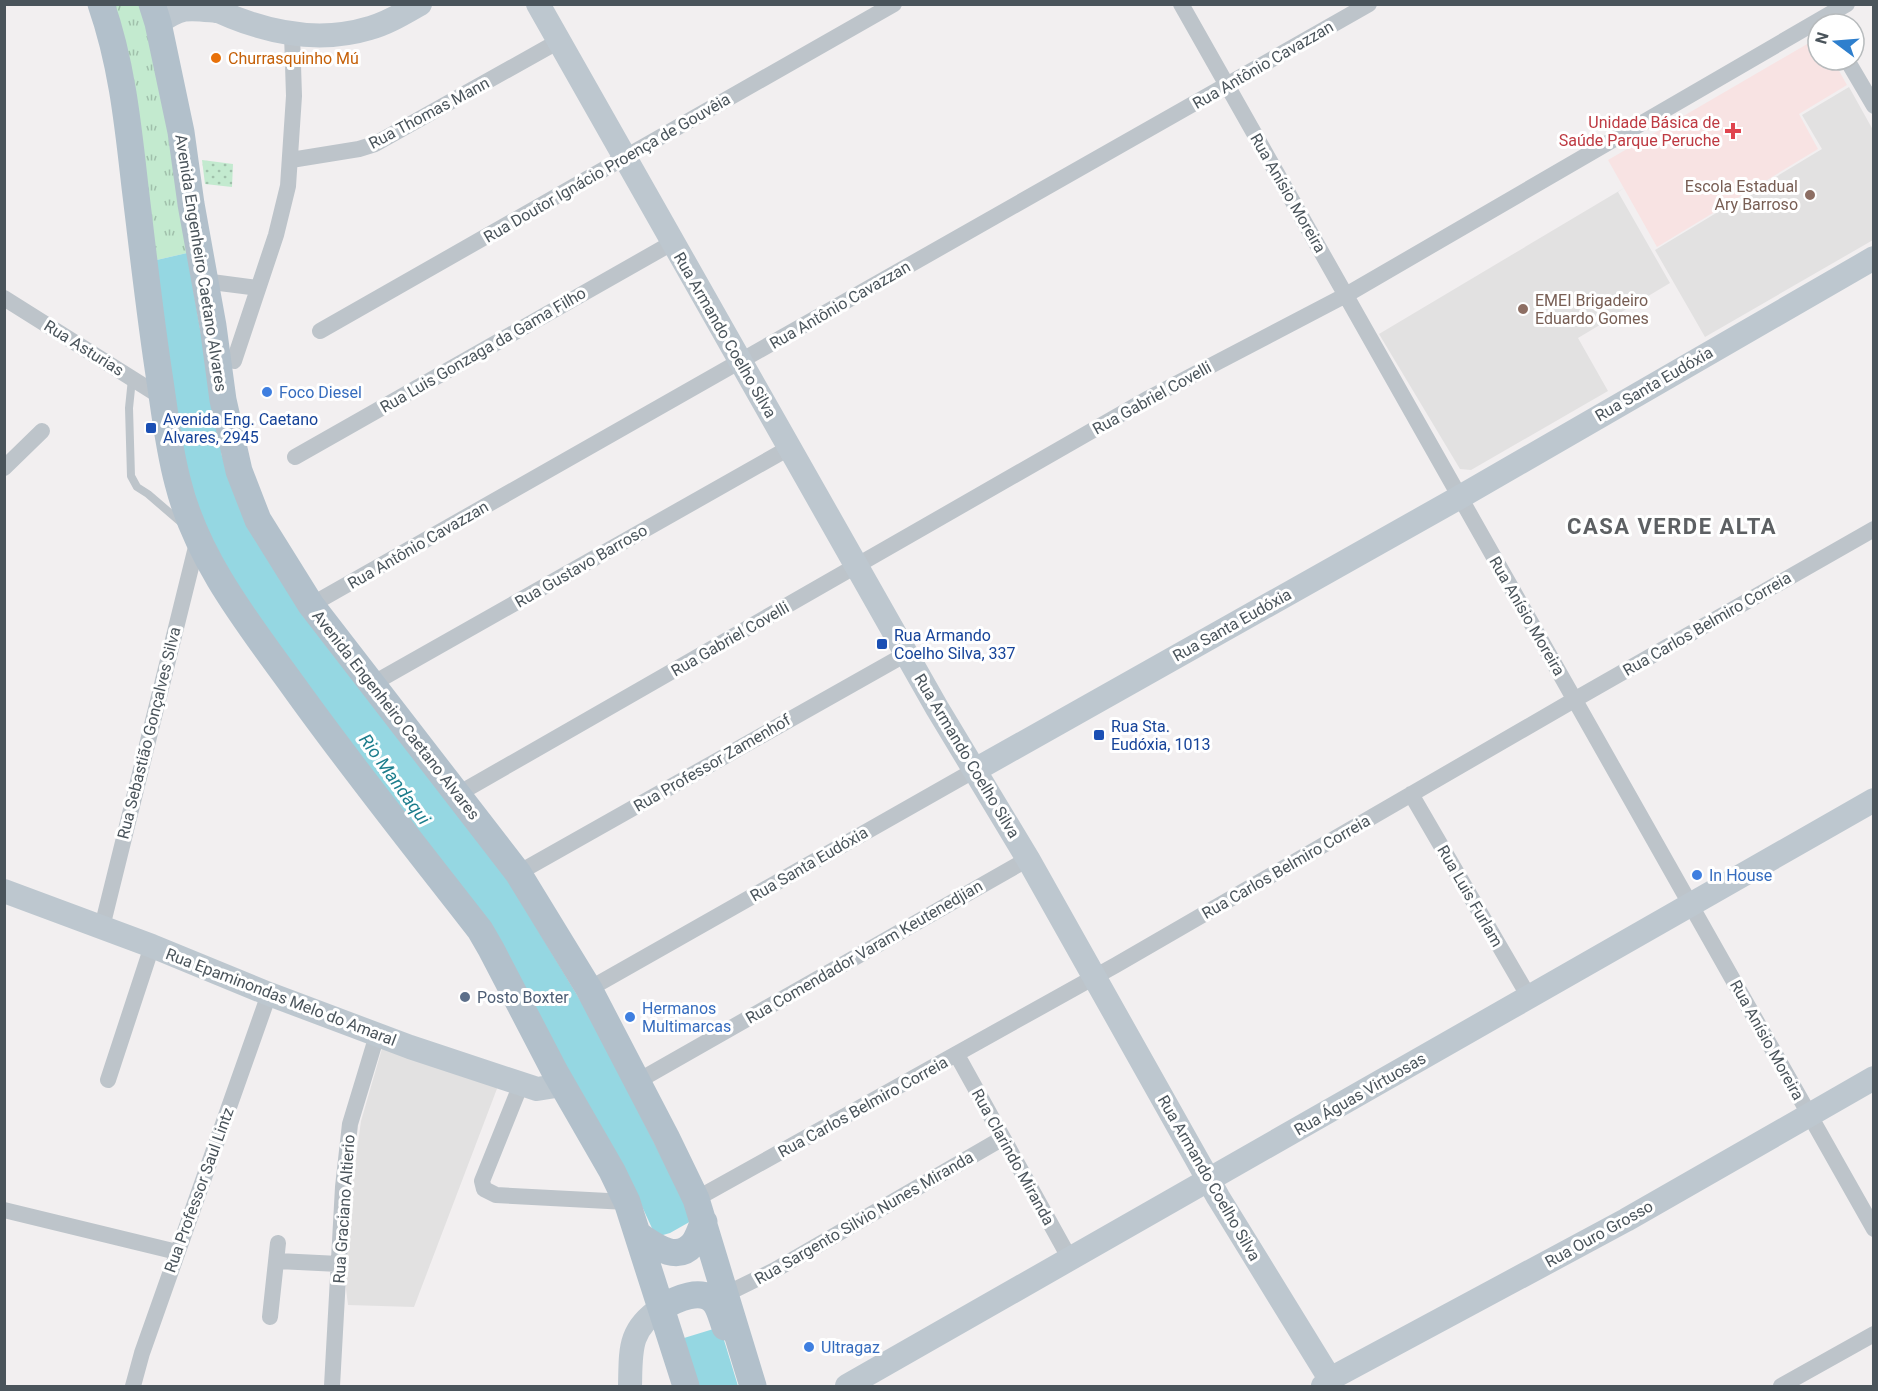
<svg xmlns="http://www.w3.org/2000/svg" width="1878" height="1391" viewBox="0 0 1878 1391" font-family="Roboto,sans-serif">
<defs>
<pattern id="park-tufts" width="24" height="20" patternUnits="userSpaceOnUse" patternTransform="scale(1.5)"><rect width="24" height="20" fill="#c3eacf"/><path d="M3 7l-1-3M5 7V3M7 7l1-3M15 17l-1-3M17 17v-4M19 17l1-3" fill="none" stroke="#a0c0ab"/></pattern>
<pattern id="garden-dots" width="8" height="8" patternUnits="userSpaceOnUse" patternTransform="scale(1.5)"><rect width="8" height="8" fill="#c3eacf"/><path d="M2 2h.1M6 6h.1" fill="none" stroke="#a0c0ab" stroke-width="1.8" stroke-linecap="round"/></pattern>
</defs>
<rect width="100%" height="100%" fill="#f2eff0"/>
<!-- education -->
<path fill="#e2e1e1" d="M 1849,87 L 1873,130 L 1873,240 L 1705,337 L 1655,250 L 1822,149 L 1802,115 Z
M 1624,188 L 1618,192 L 1670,283 L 1578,338 L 1608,391 L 1471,470 L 1460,469 L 1379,334 Z
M 383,1045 L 498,1086 L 414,1307 L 348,1305 L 345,1281 L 350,1202 L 361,1121 Z"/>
<!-- medical -->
<path fill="#f8e3e3" d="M 1814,40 L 1818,41 L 1818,60 L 1833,60 L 1847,85 L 1799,114 L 1818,149 L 1657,247 L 1608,160 Z"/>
<!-- park -->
<path fill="url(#park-tufts)" d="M 109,5 L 145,5 L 152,24 L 187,253 L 148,262 Z"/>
<!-- garden -->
<path fill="url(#garden-dots)" d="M 202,160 L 233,164 L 232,187 L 205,184 Z"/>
<!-- water -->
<path fill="#95d7e2" d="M 187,253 L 222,456 L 255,538 L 504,874 L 594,1023 L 693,1220 L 670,1233 L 656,1237 L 640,1202 L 574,1081 L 246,612 L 184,487 L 148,262 Z
M 720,1327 L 738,1386 L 699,1386 L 684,1338 Z"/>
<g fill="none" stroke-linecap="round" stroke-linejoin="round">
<!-- lane -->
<path stroke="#bdc4ca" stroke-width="8" d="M 132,379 L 129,408 L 131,476 L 137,487 L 148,494 L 184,525"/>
<!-- street -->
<path stroke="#bdc4ca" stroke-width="16" d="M 1181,4 L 1874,1229
M 1847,60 L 1874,106
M 291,160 L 359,149 L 375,144 L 559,41
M 204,281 L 258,288
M 4,298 L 163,398
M 320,331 L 894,4
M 234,361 L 276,235 L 288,186 L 294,96 L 292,34
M 295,457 L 672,243
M 4,468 L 42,431
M 311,605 L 1369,4
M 372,684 L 789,448
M 458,794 L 1149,398 L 1346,295 L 1847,4
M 1411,794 L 1529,997
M 518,873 L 906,654
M 102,927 L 198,539
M 589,989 L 975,770
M 957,1055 L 1070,1259
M 108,1080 L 152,946
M 638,1081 L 1028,859
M 521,1084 L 482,1181 L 484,1189 L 496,1195 L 627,1202
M 696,1199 L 1116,965 L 1574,700 L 1874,529
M 4,1210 L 177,1252
M 278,1261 L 339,1264
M 724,1295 L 775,1270 L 1003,1138
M 270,1317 L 278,1243
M 133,1386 L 142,1353 L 269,994
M 332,1386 L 343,1187 L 350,1124 L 377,1035
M 1781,1386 L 1874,1334"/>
<!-- secondary -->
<path stroke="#bdc7cf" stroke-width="24" d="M 204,4 C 255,30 314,45 370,28 C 388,23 404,13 420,4
M 538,4 L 937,708 L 1028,859 L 1218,1197 L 1330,1379
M 158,23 C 182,6 188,8 216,11
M 975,770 L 1460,497 L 1874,258
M 4,891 L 152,946 L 269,994 L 410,1047 L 537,1089 L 562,1085
M 630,1386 C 631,1350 628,1330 661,1308
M 847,1386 L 1874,800
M 1323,1386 L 1330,1379 L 1626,1220 L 1874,1078"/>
<!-- primary -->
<path stroke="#b2c0cb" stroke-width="27" d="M 101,4 C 122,64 128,125 135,187 C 143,252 150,317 160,381 C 165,415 169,450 178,483 C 197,559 247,622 292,684 C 352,768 417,849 480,930 L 491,949 L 555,1072 L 612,1171 L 627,1202 L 686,1386
M 152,4 L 158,23 L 181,132 L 191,204 L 213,326 L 223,400 L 239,471 L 258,520 L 311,605 L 518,873 L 589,989 L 666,1137 L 696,1199 L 753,1386
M 640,1236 C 655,1246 677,1263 693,1244 C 698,1238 700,1229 704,1222
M 661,1308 C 674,1300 704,1285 716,1304 C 720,1310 722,1319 725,1327"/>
</g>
<!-- markers -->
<circle fill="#e8710a" stroke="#fff" stroke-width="2" cx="216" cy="58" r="6"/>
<path fill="#e0444e" stroke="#fff" stroke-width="2" d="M1730 122h6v6h6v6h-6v6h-6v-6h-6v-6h6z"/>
<g fill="#8d6e63" stroke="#fff" stroke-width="2">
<circle cx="1810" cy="195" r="6"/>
<circle cx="1523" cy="309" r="6"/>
</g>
<g fill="#3f7fe0" stroke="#fff" stroke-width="2">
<circle cx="267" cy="392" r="6"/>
<circle cx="1697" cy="875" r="6"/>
<circle cx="630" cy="1017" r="6"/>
<circle cx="809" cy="1347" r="6"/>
</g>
<g fill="#1a4fb4" stroke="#fff" stroke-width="2">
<rect x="145" y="422" width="12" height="12" rx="3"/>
<rect x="876" y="638" width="12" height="12" rx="3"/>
<rect x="1093" y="729" width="12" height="12" rx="3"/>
</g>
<circle fill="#5c6f8a" stroke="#fff" stroke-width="2" cx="465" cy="997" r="6"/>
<g text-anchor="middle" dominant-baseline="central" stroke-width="6" stroke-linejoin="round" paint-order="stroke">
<!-- food labels -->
<g font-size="16" fill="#c56008" stroke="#fff" text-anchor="start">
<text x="228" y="58">Churrasquinho Mú</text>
</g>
<!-- street labels -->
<g font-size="16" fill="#4a545b" stroke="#fff">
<text transform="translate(1263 65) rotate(-30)">Rua Antônio Cavazzan</text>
<text transform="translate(429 113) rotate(-28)">Rua Thomas Mann</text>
<text transform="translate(607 168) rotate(-30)">Rua Doutor Ignácio Proença de Gouvêia</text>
<text transform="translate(1288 193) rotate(60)">Rua Anísio Moreira</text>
<text transform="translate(201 263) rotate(81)">Avenida Engenheiro Caetano Alvares</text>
<text transform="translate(840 305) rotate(-30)">Rua Antônio Cavazzan</text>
<text transform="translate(725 335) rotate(60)">Rua Armando Coelho Silva</text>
<text transform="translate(84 348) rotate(32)">Rua Asturias</text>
<text transform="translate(483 350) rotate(-30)">Rua Luis Gonzaga da Gama Filho</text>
<text transform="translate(1654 384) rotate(-30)">Rua Santa Eudóxia</text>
<text transform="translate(1152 398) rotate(-29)">Rua Gabriel Covelli</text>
<text transform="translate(418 545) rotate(-30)">Rua Antônio Cavazzan</text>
<text transform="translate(581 566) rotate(-30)">Rua Gustavo Barroso</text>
<text transform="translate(1527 616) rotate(60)">Rua Anísio Moreira</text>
<text transform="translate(1707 624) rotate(-30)">Rua Carlos Belmiro Correia</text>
<text transform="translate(1232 625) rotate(-29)">Rua Santa Eudóxia</text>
<text transform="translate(730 639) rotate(-30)">Rua Gabriel Covelli</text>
<text transform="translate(396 715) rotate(52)">Avenida Engenheiro Caetano Alvares</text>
<text transform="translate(149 733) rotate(-76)">Rua Sebastião Gonçalves Silva</text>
<text transform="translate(967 756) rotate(59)">Rua Armando Coelho Silva</text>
<text transform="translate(712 763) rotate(-30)">Rua Professor Zamenhof</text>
<text transform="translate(809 864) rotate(-30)">Rua Santa Eudóxia</text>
<text transform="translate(1286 867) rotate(-30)">Rua Carlos Belmiro Correia</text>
<text transform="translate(1470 896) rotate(60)">Rua Luis Furlam</text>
<text transform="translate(864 952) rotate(-30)">Rua Comendador Varam Keutenedjian</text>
<text transform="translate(281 997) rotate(21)">Rua Epaminondas Melo do Amaral</text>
<text transform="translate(1767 1040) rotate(61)">Rua Anísio Moreira</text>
<text transform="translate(1360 1094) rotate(-30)">Rua Águas Virtuosas</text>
<text transform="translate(863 1107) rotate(-29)">Rua Carlos Belmiro Correia</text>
<text transform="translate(1013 1157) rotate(61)">Rua Clarindo Miranda</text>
<text transform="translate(1209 1178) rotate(60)">Rua Armando Coelho Silva</text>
<text transform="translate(199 1190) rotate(-70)">Rua Professor Saul Lintz</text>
<text transform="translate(344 1209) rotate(-86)">Rua Graciano Altierio</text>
<text transform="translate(864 1218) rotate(-30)">Rua Sargento Silvio Nunes Miranda</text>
<text transform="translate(1599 1234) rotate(-29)">Rua Ouro Grosso</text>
</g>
<!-- health labels -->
<g font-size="16" fill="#be3a42" stroke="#fff" text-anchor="end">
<text x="1720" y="122">Unidade Básica de<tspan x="1720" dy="18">Saúde Parque Peruche</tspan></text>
</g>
<!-- education labels -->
<g font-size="16" fill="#785e54" stroke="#fff" text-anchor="end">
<text x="1798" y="186">Escola Estadual<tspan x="1798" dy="18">Ary Barroso</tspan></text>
<text x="1535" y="300" text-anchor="start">EMEI Brigadeiro<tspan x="1535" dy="18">Eduardo Gomes</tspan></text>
</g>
<!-- shop labels -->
<g font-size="16" fill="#366cbe" stroke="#fff" text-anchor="start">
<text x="279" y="392">Foco Diesel</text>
<text x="1709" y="875">In House</text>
<text x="642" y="1008">Hermanos<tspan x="642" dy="18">Multimarcas</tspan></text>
<text x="821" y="1347">Ultragaz</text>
</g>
<!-- transit labels -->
<g font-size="16" fill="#164399" stroke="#fff" text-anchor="start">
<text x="163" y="419">Avenida Eng. Caetano<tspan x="163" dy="18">Alvares, 2945</tspan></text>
<text x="894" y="635">Rua Armando<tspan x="894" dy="18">Coelho Silva, 337</tspan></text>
<text x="1111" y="726">Rua Sta.<tspan x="1111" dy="18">Eudóxia, 1013</tspan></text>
</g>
<!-- service labels -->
<g font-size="16" fill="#4e5e75" stroke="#fff" text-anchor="start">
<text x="477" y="997">Posto Boxter</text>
</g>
<!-- water labels -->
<g font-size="18" font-style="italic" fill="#1c7d8c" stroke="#fff">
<text transform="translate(395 779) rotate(54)">Rio Mandaqui</text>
</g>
<!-- district labels -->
<g font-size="22" font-weight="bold" letter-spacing="1.5" fill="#5d6063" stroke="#fff">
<text x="1672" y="526">CASA VERDE ALTA</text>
</g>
</g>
<!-- border -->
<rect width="1878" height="1391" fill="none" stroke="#4a545b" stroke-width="12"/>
<!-- north arrow -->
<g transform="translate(1836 42) rotate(286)"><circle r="28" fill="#ffffff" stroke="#b7bbbd" stroke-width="1.5"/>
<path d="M0-4.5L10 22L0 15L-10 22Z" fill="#2e7fcd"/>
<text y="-9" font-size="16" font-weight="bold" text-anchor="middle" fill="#4a545b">N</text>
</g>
</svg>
